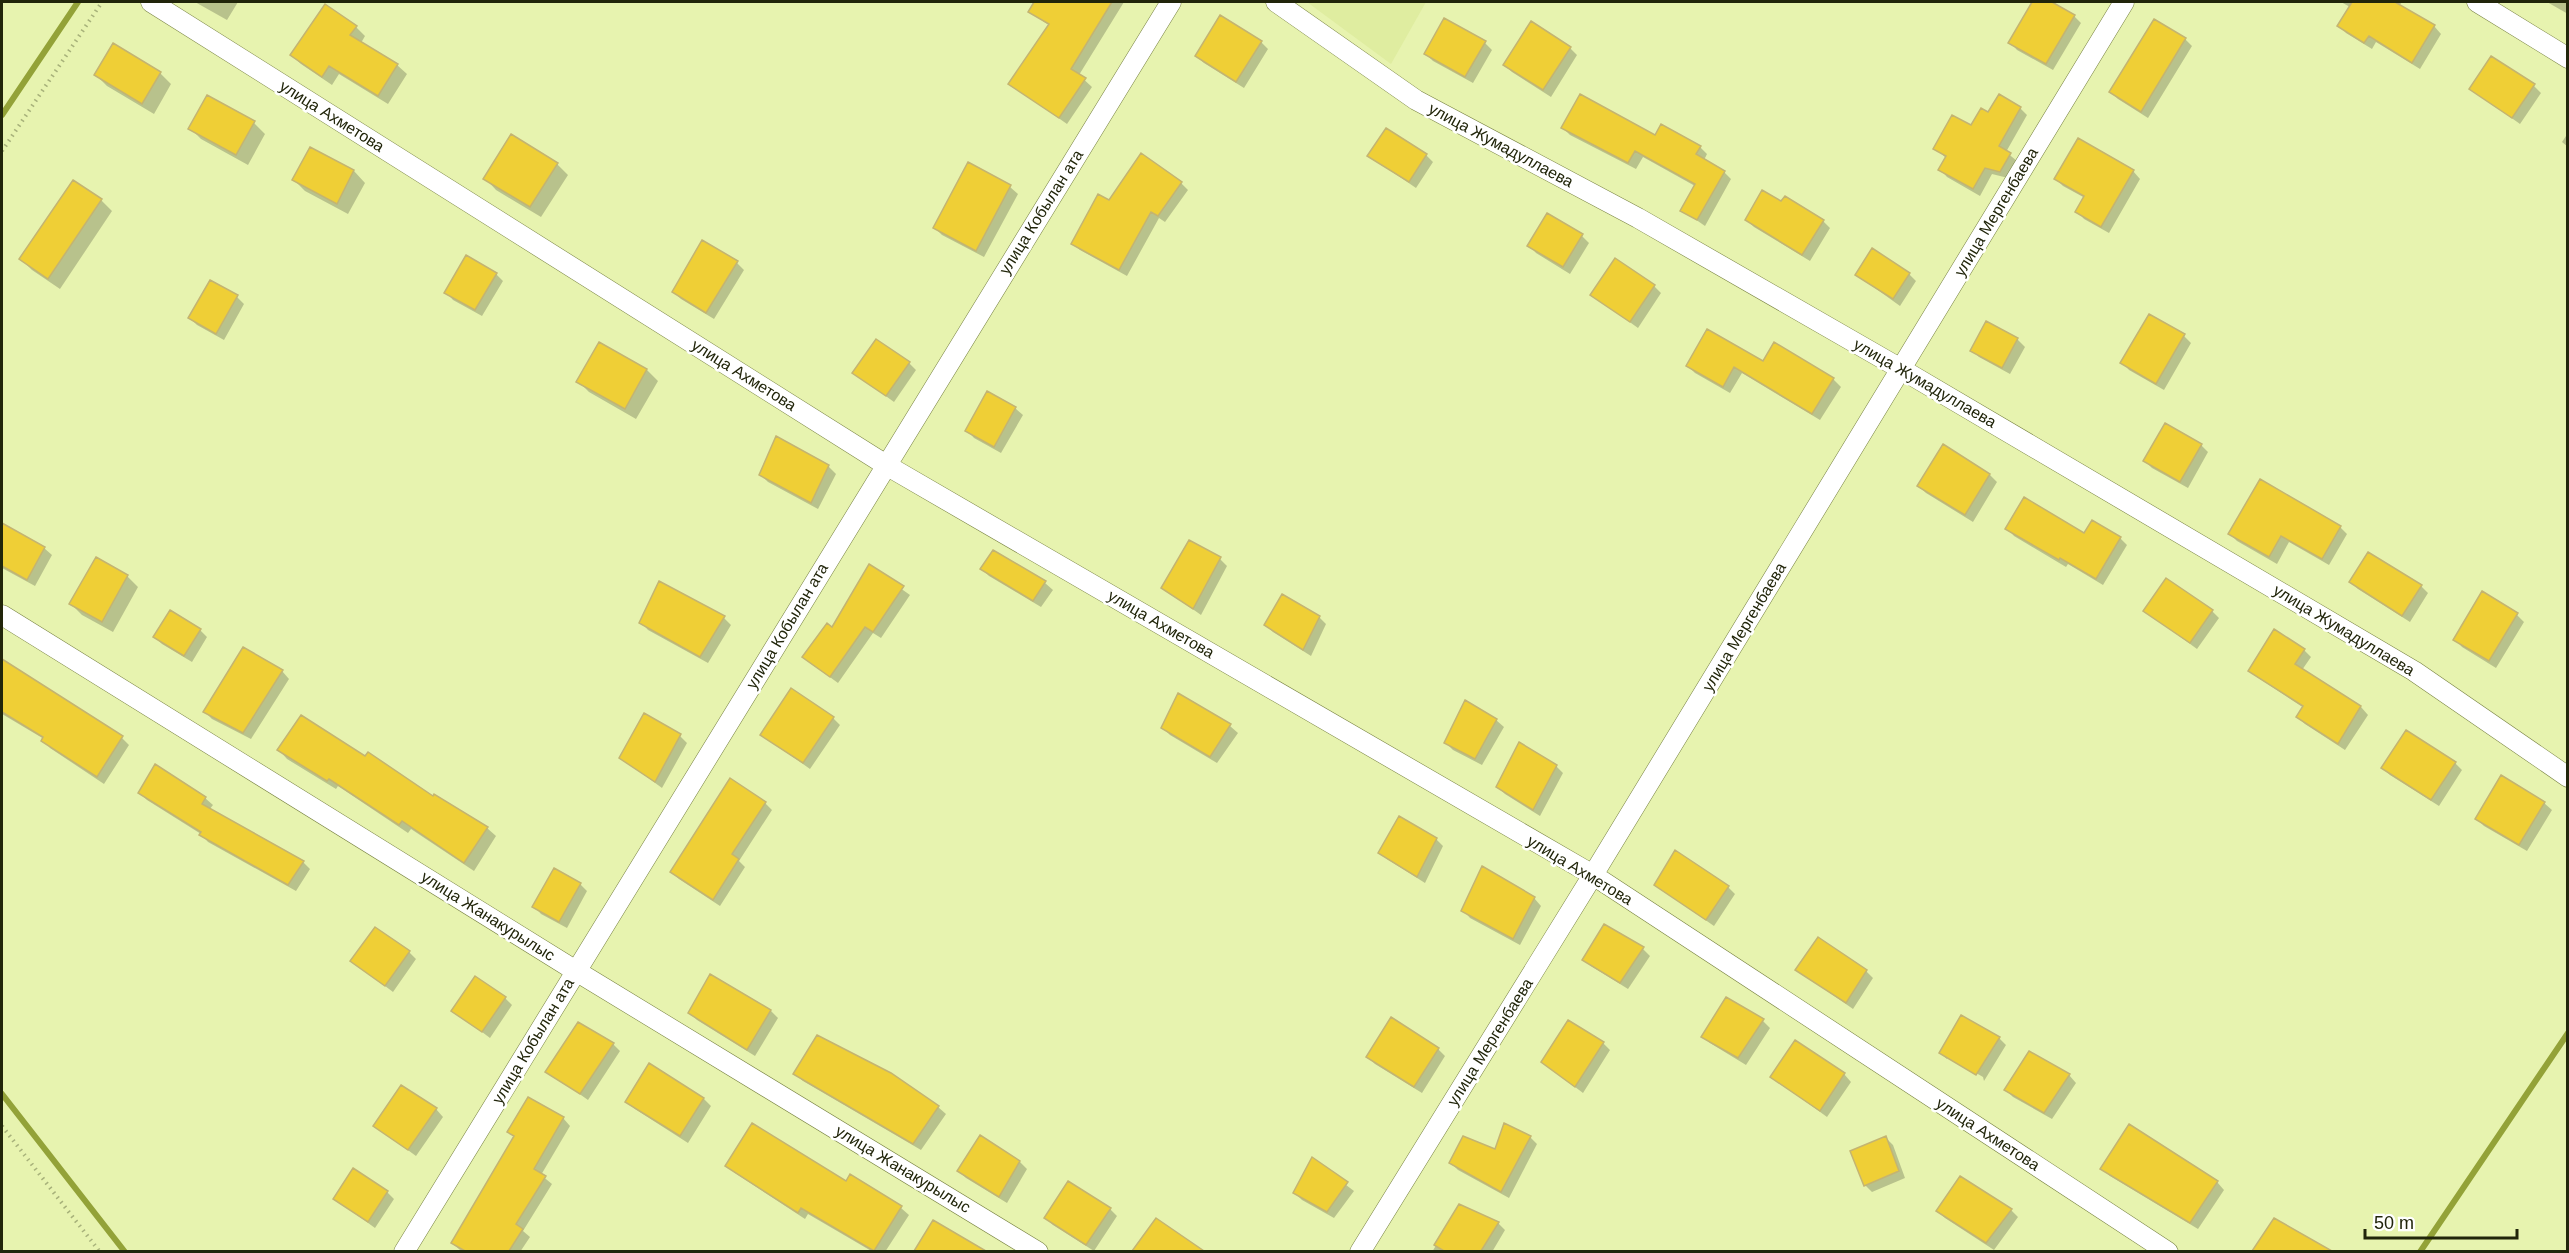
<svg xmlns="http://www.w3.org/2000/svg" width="2569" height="1253" viewBox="0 0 2569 1253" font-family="Helvetica,sans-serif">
<rect width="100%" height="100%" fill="#e7f3af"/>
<!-- built -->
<path fill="#dfeda0" d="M 1307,2 L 1426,2 L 1391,64 Z"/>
<!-- shadow -->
<path fill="#0003" d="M 195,2 L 238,2 L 227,20 Z
M 1036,2 L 1124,2 L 1079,75 L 1092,87 L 1067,124 L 1010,84 L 1050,26 L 1030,12 Z
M 2034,2 L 2049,2 L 2074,16 L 2081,23 L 2053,70 L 2017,50 L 2010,42 Z
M 2341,2 L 2402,2 L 2399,6 L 2434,26 L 2441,34 L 2420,69 L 2376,42 L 2372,49 L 2346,33 L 2339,25 L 2350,7 Z
M 2547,2 L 2568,2 L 2568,14 Z
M 356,27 L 365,36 L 361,43 L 397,65 L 407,74 L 388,104 L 339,74 L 332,85 L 301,64 L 291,55 Z
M 2185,39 L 2192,46 L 2148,118 L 2118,99 L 2111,92 Z
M 1261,42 L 1268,49 L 1244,88 L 1204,63 L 1196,56 Z
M 1485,43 L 1492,50 L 1473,83 L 1433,61 L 1426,54 Z
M 1570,48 L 1577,55 L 1551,97 L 1512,72 L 1505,65 Z
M 160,73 L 171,84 L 154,114 L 107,86 L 96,75 Z
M 2534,86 L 2541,93 L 2520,124 L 2471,89 Z
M 2020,108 L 2027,115 L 2006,152 L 2017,161 L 2008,178 L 1992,174 L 1980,196 L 1947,177 L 1940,169 L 1946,158 L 1935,148 L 1989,114 Z
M 254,123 L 265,134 L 248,165 L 201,139 L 190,128 Z
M 1563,128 L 1655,137 L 1700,147 L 1707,154 L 1704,160 L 1724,172 L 1731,179 L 1705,226 L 1682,210 L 1695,186 L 1643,157 L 1636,169 L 1570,135 Z
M 2568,133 L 2568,147 L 2562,142 Z
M 2078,140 L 2133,171 L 2140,179 L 2109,233 L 2084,219 L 2077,211 L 2085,198 L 2063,186 L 2056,179 Z
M 311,149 L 354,171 L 365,183 L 348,214 L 305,191 L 294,180 Z
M 1426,155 L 1433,162 L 1416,188 L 1369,156 Z
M 557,164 L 568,175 L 541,217 L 496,190 L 485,178 Z
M 968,165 L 1010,187 L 1018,194 L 984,257 L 942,235 L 935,228 Z
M 73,182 L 101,200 L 112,211 L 60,289 L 32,270 L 21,259 Z
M 1181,183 L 1188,190 L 1165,222 L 1159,218 L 1127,276 L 1080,250 L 1072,243 L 1109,202 Z
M 1548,215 L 1582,236 L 1589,243 L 1570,274 L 1536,253 L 1529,245 Z
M 1747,220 L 1823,221 L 1830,228 L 1810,261 L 1754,227 Z
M 737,263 L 744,270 L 714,319 L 681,299 L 674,292 Z
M 496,274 L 503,281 L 482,316 L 453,300 L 446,292 Z
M 1909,274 L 1916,281 L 1900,306 L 1857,275 Z
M 211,282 L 237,297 L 244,304 L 224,340 L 197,325 L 190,318 Z
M 1654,286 L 1661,293 L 1638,328 L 1592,295 Z
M 1987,323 L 2017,339 L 2025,347 L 2010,374 L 1979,357 L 1972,350 Z
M 2184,336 L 2191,343 L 2164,390 L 2129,370 L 2122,362 Z
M 599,344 L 647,370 L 658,381 L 636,419 L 589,392 L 578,381 Z
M 1775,344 L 1833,379 L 1841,387 L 1820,420 L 1742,373 L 1730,393 L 1695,373 L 1688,366 L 1763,363 Z
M 909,363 L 916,370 L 894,402 L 854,373 Z
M 988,393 L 1015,408 L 1023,415 L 1001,453 L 974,438 L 967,430 Z
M 2165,425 L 2201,445 L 2208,452 L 2188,488 L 2152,468 L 2145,461 Z
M 777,438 L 828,466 L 836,474 L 818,509 L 768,482 L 760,474 Z
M 1943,446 L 1990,475 L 1997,482 L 1973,522 L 1926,493 L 1919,486 Z
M 6,527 L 44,548 L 52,555 L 35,586 L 2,568 L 2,534 Z
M 2340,527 L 2347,534 L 2329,565 L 2289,542 L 2277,564 L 2237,541 L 2230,534 Z
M 2007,528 L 2120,538 L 2127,545 L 2103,585 L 2068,564 L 2066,567 L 2014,536 Z
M 1190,542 L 1220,559 L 1227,566 L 1201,615 L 1163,588 Z
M 993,552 L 1045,583 L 1053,590 L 1041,607 L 989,576 L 982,569 Z
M 869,566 L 910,595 L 881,638 L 873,633 L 838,683 L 812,664 Z
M 127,576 L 138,587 L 113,632 L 82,615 L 71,604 Z
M 2351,582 L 2421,586 L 2428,593 L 2410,622 L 2358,589 Z
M 659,583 L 724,618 L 731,625 L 708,663 L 648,630 L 641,622 Z
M 2145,611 L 2212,611 L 2219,618 L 2197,649 Z
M 2517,615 L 2524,622 L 2496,668 L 2462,647 L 2455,639 Z
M 1319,617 L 1326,624 L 1311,656 L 1273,632 L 1266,625 Z
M 200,630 L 207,637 L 192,662 L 162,644 L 155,637 Z
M 2304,650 L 2311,657 L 2302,670 L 2361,707 L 2368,715 L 2345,750 L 2305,724 L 2298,717 L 2304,708 L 2257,677 L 2250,670 Z
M 6,663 L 122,738 L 129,745 L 104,784 L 50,748 L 44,739 L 2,714 L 2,669 Z
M 282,671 L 289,679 L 251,739 L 212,719 L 205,712 Z
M 1179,695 L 1230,726 L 1238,733 L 1217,763 L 1170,735 L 1163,728 Z
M 1466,703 L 1496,720 L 1504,727 L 1482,765 L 1453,750 L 1446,743 Z
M 833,718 L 840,725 L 810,769 L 762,735 Z
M 680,736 L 687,743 L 662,788 L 621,758 Z
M 279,750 L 366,758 L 487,828 L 496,836 L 474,871 L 411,829 L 408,833 L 338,786 L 336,789 L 287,759 Z
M 2455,763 L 2462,770 L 2439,806 L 2390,775 L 2383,768 Z
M 1556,766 L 1563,773 L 1540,816 L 1505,794 L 1498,787 Z
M 140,793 L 205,798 L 213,805 L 209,810 L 303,862 L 310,869 L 296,891 L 208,842 L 201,834 L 147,800 Z
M 765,803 L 772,810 L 739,861 L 745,867 L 720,906 L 679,879 L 672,872 Z
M 2544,803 L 2552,810 L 2527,851 L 2484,826 L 2477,819 Z
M 1436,839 L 1443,846 L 1425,883 L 1387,859 L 1380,852 Z
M 580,884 L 587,891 L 567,928 L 541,914 L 534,906 Z
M 1655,885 L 1728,887 L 1735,894 L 1714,926 Z
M 1534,898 L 1541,906 L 1520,945 L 1470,918 L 1463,910 Z
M 1643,949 L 1650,956 L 1628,989 L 1591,966 L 1584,959 Z
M 409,952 L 416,959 L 393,992 L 352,961 Z
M 1797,970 L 1866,971 L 1873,978 L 1853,1009 Z
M 711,976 L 771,1011 L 778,1018 L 755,1056 L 697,1020 L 689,1012 Z
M 505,998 L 512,1005 L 490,1038 L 453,1010 Z
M 1763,1021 L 1770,1028 L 1746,1065 L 1710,1043 L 1702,1036 Z
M 578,1024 L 613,1044 L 620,1051 L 588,1100 L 547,1071 Z
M 1999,1038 L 2006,1045 L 1984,1081 L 1983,1077 L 1947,1056 L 1947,1059 L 1940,1053 Z
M 1603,1043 L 1610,1050 L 1583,1093 L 1542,1062 Z
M 1438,1049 L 1445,1056 L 1422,1093 L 1375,1064 L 1368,1057 Z
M 2030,1053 L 2069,1075 L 2076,1083 L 2052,1119 L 2013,1097 L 2006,1090 Z
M 650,1066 L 704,1099 L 711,1106 L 688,1143 L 635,1109 L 627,1102 Z
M 795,1074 L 938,1107 L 946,1114 L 921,1150 L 803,1081 Z
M 1844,1074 L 1851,1082 L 1827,1117 L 1772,1077 Z
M 436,1109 L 443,1117 L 416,1156 L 375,1126 Z
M 563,1118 L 570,1126 L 541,1175 L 552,1184 L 523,1231 L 530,1237 L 520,1252 L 460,1250 L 452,1243 L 515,1137 L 509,1132 Z
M 980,1137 L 1020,1162 L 1027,1169 L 1007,1203 L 966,1178 L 959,1171 Z
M 1530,1137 L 1537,1144 L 1509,1198 L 1458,1170 L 1451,1163 L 1496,1151 Z
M 1886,1138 L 1893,1145 L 1905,1178 L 1872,1192 L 1865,1185 Z
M 1313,1160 L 1354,1191 L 1334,1218 L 1302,1200 L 1295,1193 Z
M 727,1166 L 846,1184 L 851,1176 L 901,1208 L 909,1215 L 885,1252 L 873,1252 L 808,1214 L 805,1219 L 735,1173 Z
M 2102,1169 L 2217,1182 L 2224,1190 L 2198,1229 L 2110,1176 Z
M 387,1192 L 394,1199 L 375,1228 L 335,1199 Z
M 1460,1206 L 1498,1223 L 1505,1230 L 1492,1252 L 1432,1252 Z
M 1110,1209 L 1117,1216 L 1094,1251 L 1053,1225 L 1046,1218 Z
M 2011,1210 L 2018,1217 L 1994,1250 L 1945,1218 L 1938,1211 Z
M 1156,1220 L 1201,1251 L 1137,1252 L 1135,1250 Z
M 2274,1220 L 2326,1252 L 2254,1252 Z
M 934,1222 L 970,1244 L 977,1252 L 916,1252 Z"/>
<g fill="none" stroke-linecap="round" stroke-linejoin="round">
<!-- stream -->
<path stroke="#93a238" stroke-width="6" d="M 2,115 L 78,2
M 2,1094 L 125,1252
M 2420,1252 L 2568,1033"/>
</g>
<!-- building -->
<path fill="#efcf36" stroke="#c4b471" stroke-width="1.5" d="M 1034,2 L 1112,2 L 1071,69 L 1086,78 L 1059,118 L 1008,84 L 1049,24 L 1028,12 Z
M 2032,2 L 2052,2 L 2075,15 L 2046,64 L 2008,43 Z
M 2352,2 L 2395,2 L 2435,25 L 2412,63 L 2369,36 L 2364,43 L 2337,26 Z
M 325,4 L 357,26 L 350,35 L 398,64 L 378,96 L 329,66 L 322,77 L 290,55 Z
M 1220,15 L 1262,41 L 1236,82 L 1195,56 Z
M 1444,18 L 1486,41 L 1465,77 L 1424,54 Z
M 2154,19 L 2186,38 L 2141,112 L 2109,92 Z
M 1531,21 L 1571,47 L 1543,90 L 1503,65 Z
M 113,43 L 161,72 L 142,104 L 94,75 Z
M 2491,56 L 2535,84 L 2512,118 L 2469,89 Z
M 1580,94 L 1655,135 L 1661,124 L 1701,146 L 1696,154 L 1725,171 L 1697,220 L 1680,211 L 1695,184 L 1635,151 L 1628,163 L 1561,128 Z
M 1999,94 L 2021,107 L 1999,146 L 2011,153 L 2000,172 L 1985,168 L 1973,189 L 1938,170 L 1946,156 L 1933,149 L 1952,115 L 1971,125 L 1981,108 L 1988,112 Z
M 207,95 L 255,121 L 236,155 L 188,129 Z
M 1386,128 L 1427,154 L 1409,182 L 1367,156 Z
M 511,134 L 558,163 L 530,207 L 483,179 Z
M 2078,138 L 2134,170 L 2101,227 L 2075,212 L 2084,196 L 2054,179 Z
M 310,147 L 354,170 L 337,204 L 292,180 Z
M 1141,153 L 1182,182 L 1158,216 L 1151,212 L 1119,270 L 1071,244 L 1098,194 L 1109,200 Z
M 968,162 L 1011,185 L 976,251 L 933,228 Z
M 73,180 L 102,199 L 48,279 L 19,259 Z
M 1762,190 L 1781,201 L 1785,196 L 1824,220 L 1802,255 L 1745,220 Z
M 1547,213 L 1583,234 L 1563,267 L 1527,246 Z
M 702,240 L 738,261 L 706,313 L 672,292 Z
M 1872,248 L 1910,273 L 1893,299 L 1855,275 Z
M 466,255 L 497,273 L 475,310 L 444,293 Z
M 1615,258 L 1655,285 L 1630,322 L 1590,295 Z
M 210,280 L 238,295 L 216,334 L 188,318 Z
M 2149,314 L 2185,334 L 2156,384 L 2120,363 Z
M 1986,321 L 2018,338 L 2002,368 L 1970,351 Z
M 1707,329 L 1763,361 L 1774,342 L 1834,378 L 1812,414 L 1734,367 L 1723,387 L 1686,366 Z
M 876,339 L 910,362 L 886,396 L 852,373 Z
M 599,342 L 647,369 L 625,409 L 576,382 Z
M 987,391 L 1016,407 L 994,447 L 965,431 Z
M 2165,423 L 2202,444 L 2180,482 L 2143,461 Z
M 776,436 L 829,465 L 811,503 L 759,475 Z
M 1943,444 L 1990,474 L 1965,515 L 1917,486 Z
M 2260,479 L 2341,526 L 2322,559 L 2281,536 L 2269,557 L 2228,534 Z
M 2024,497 L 2084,533 L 2092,520 L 2121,537 L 2096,579 L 2060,558 L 2059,560 L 2005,529 Z
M 2,523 L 45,547 L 27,580 L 2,566 Z
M 1189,540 L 1221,557 L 1193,609 L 1161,588 Z
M 993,550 L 1046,581 L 1033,601 L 980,569 Z
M 2368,552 L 2422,585 L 2402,616 L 2349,582 Z
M 96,557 L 128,575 L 102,622 L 69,604 Z
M 869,564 L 904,586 L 873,632 L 865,627 L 830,677 L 802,657 L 827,623 L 832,627 Z
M 2166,578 L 2213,610 L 2190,643 L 2143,611 Z
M 659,581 L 725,616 L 700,657 L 639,623 Z
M 2482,591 L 2518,613 L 2489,661 L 2453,640 Z
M 1282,594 L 1320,616 L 1303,650 L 1264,625 Z
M 170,610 L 201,629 L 184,656 L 153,637 Z
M 2274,629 L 2305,649 L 2295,664 L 2361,706 L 2338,744 L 2296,717 L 2303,706 L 2248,671 Z
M 243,647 L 283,670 L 243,733 L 203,712 Z
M 2,659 L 123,736 L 97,777 L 41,741 L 43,737 L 2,712 Z
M 791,688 L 834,717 L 803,763 L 760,735 Z
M 1178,693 L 1231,724 L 1210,757 L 1161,728 Z
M 1465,700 L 1497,719 L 1475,759 L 1444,743 Z
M 644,713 L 681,734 L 655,782 L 619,758 Z
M 301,715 L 365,756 L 368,752 L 433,796 L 434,794 L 488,827 L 464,863 L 402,821 L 399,825 L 329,779 L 327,781 L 277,750 Z
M 2406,730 L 2456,762 L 2431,800 L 2381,768 Z
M 1519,742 L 1557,765 L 1533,810 L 1496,787 Z
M 155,764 L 206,797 L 202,804 L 304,861 L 288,885 L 199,835 L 201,832 L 138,793 Z
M 2501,775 L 2545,802 L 2519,845 L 2475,819 Z
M 730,778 L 766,802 L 732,854 L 739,859 L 713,900 L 670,872 Z
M 1399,816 L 1437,838 L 1417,877 L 1378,853 Z
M 1675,850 L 1729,886 L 1706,920 L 1654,885 Z
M 1482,866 L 1535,897 L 1513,939 L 1461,911 Z
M 554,868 L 581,883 L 559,922 L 532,907 Z
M 1604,924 L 1644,947 L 1620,983 L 1582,960 Z
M 375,927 L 410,951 L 385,986 L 350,961 Z
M 1818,937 L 1867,970 L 1846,1003 L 1795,970 Z
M 710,974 L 771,1010 L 747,1050 L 688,1013 Z
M 475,976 L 506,997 L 482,1032 L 451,1011 Z
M 1726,997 L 1764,1019 L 1738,1058 L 1701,1037 Z
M 1961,1015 L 2000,1037 L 1976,1075 L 1939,1053 Z
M 1391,1017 L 1439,1048 L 1414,1087 L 1366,1057 Z
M 1568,1020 L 1604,1042 L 1575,1087 L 1541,1062 Z
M 578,1022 L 614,1043 L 580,1094 L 545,1072 Z
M 817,1035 L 891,1073 L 939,1106 L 913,1144 L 793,1074 Z
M 1795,1040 L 1845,1073 L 1820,1111 L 1770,1077 Z
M 2029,1051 L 2070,1074 L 2044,1113 L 2004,1090 Z
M 649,1063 L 704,1098 L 680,1136 L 625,1102 Z
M 401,1085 L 437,1108 L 408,1150 L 373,1126 Z
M 528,1097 L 564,1117 L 534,1169 L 546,1176 L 516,1224 L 523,1229 L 509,1251 L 465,1251 L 451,1243 L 514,1136 L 507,1132 Z
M 752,1123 L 846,1181 L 850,1174 L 902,1206 L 874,1251 L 801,1208 L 798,1213 L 725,1166 Z
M 1504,1123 L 1531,1136 L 1501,1192 L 1449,1163 L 1463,1136 L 1495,1149 Z
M 2129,1124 L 2218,1181 L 2190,1223 L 2100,1169 Z
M 980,1135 L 1020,1161 L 999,1197 L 957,1171 Z
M 1886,1136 L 1899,1171 L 1864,1186 L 1850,1151 Z
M 1312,1157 L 1348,1182 L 1327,1212 L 1293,1193 Z
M 353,1168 L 388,1191 L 368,1222 L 333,1199 Z
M 1960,1176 L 2012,1209 L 1986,1243 L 1936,1211 Z
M 1068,1181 L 1111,1208 L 1086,1245 L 1044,1218 Z
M 1459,1204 L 1499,1222 L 1481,1251 L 1444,1251 L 1434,1245 Z
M 1156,1218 L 1204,1251 L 1132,1251 Z
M 2274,1218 L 2332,1251 L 2252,1251 Z
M 933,1220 L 986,1251 L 914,1251 Z"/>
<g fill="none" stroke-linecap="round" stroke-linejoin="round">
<!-- minor casing -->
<g stroke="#788242" stroke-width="21">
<path id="minor" d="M 151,2 L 886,465 L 1593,875 L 2168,1252
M 1276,2 L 1416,100 L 1638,218 L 1901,369 L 2414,671 L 2568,777
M 2477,2 L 2568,58
M 2,615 L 576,971 L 1038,1252
M 404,1252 L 1171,2
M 1360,1252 L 1593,875 L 2124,2"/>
</g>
<!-- path -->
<path stroke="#a7b17a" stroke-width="4" stroke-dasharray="1.5 4.5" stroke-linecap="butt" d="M 2,151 L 102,2
M 2,1126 L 100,1252"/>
<!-- minor -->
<use href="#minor" stroke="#fff" stroke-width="20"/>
</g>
<g text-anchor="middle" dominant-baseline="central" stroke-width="5" stroke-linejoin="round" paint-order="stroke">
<!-- street labels -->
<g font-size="16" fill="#21250a" stroke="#fff">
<text transform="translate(332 116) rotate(32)">улица Ахметова</text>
<text transform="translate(1501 145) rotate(28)">улица Жумадуллаева</text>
<text transform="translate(1041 212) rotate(-58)">улица Кобылан ата</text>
<text transform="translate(1996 212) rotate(-59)">улица Мергенбаева</text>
<text transform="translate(744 375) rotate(32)">улица Ахметова</text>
<text transform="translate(1925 383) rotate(30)">улица Жумадуллаева</text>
<text transform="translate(1161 624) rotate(30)">улица Ахметова</text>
<text transform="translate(787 626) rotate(-59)">улица Кобылан ата</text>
<text transform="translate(1744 627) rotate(-59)">улица Мергенбаева</text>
<text transform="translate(2344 630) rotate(31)">улица Жумадуллаева</text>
<text transform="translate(1580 870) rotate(31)">улица Ахметова</text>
<text transform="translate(488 916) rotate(32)">улица Жанакурылыс</text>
<text transform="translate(533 1041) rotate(-59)">улица Кобылан ата</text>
<text transform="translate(1490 1042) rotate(-58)">улица Мергенбаева</text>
<text transform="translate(1988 1134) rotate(33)">улица Ахметова</text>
<text transform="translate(903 1169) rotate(31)">улица Жанакурылыс</text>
</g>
</g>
<!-- border -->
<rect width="2569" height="1253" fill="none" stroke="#21250a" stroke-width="6"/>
<!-- scale -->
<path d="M2365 1229v9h152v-9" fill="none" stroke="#21250a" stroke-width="3"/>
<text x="2374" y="1229" font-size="18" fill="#21250a" stroke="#ffffff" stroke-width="4.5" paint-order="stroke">50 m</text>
</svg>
